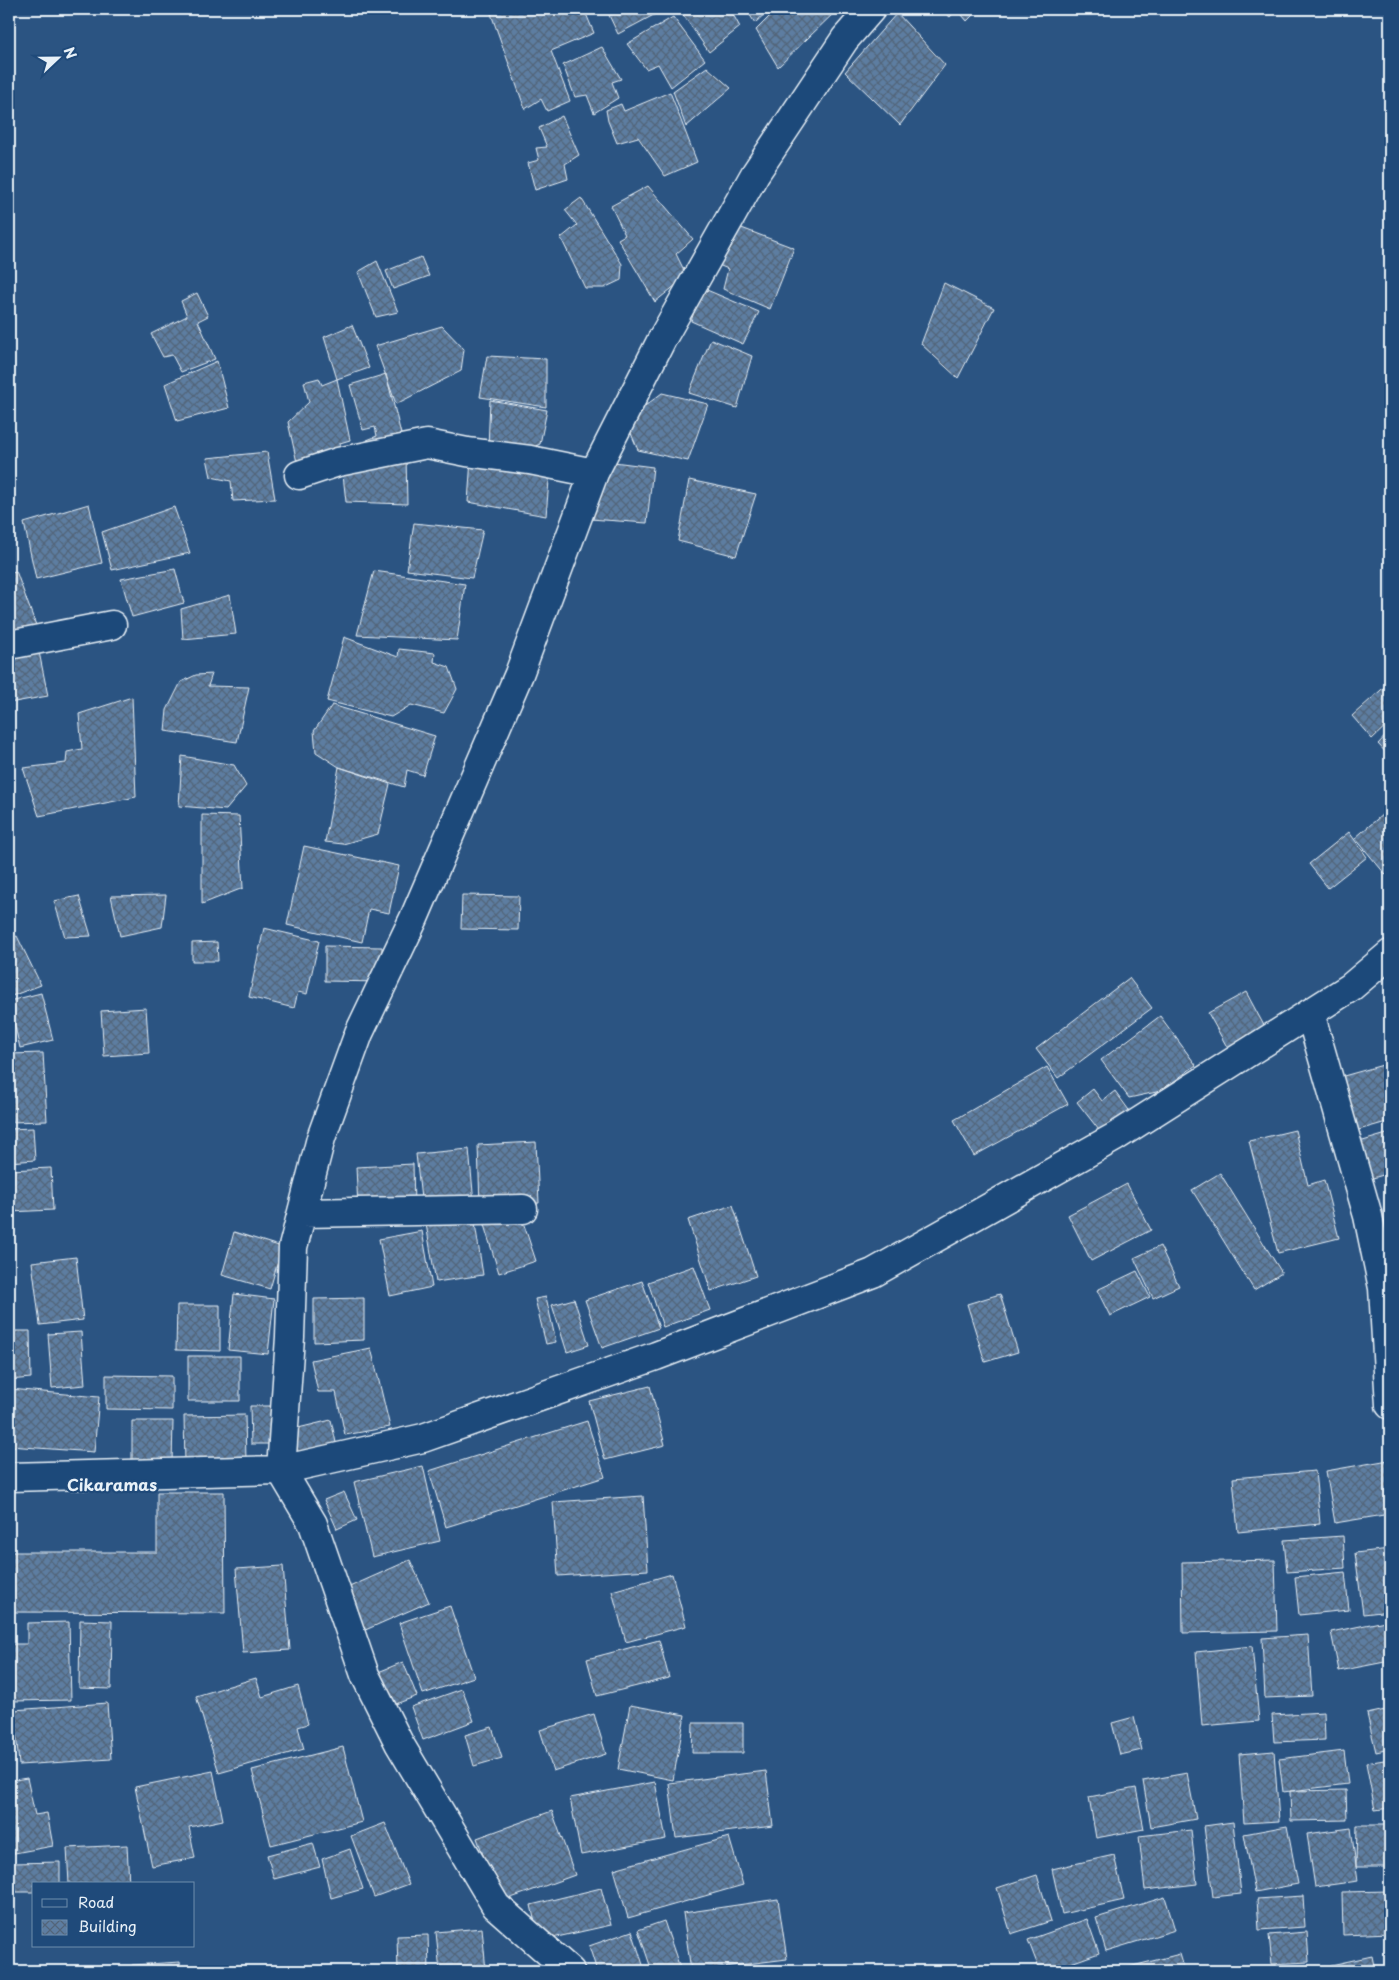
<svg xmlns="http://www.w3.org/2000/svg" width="1399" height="1980" viewBox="0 0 1399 1980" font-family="'Playpen Sans',sans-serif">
<defs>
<pattern id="building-cross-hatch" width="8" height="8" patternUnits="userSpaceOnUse" patternTransform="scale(1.25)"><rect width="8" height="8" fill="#5d7da1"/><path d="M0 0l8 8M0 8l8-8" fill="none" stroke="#53657a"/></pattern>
</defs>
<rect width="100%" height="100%" fill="#2b5482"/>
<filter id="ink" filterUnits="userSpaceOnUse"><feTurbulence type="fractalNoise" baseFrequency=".02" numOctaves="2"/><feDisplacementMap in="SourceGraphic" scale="10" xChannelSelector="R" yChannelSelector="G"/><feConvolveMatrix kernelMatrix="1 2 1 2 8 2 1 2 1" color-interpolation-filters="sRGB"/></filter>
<g filter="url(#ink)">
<!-- building -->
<path fill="url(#building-cross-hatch)" stroke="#e8f1f8" d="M 495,9 L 584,9 L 594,33 L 551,51 L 570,101 L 547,111 L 541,99 L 525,109 L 490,11 Z
M 606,9 L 665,9 L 618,34 Z
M 679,9 L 730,9 L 740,27 L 709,52 Z
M 746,9 L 770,9 L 755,23 Z
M 777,9 L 838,9 L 778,67 L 756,30 Z
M 940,9 L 957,9 L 950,17 Z
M 957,9 L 979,9 L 967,21 Z
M 897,13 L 945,65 L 900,125 L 845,72 Z
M 673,17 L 705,60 L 671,87 L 658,64 L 646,69 L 627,44 Z
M 602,47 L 621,79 L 612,82 L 618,98 L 594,113 L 587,95 L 575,97 L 563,65 Z
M 707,67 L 731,88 L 686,127 L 673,91 Z
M 670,92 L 697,162 L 665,176 L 638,137 L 617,143 L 608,121 L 606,110 L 621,104 L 624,111 Z
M 562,116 L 579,155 L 565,164 L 568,179 L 535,190 L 528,163 L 539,160 L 536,148 L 547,147 L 539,128 Z
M 648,186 L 693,239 L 676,254 L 687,276 L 655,302 L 618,239 L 625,235 L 611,206 Z
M 581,198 L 622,264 L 621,280 L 604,288 L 585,288 L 561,238 L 577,225 L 565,210 Z
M 739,227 L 794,248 L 770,309 L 723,289 L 728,269 L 716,264 Z
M 421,257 L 429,276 L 393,289 L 386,271 Z
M 377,261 L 398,312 L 376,317 L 358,272 Z
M 944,283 L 994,308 L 958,378 L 921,344 Z
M 702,288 L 759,312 L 743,344 L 691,321 Z
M 197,293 L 208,316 L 198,321 L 215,359 L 181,372 L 172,355 L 163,357 L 151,334 L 187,316 L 181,301 Z
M 352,325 L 369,368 L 337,379 L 324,337 Z
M 442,326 L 464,349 L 461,371 L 396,404 L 375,346 Z
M 711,339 L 752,356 L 737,408 L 689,393 Z
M 487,356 L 546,359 L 546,407 L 480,397 Z
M 217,361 L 229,408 L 177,421 L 165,384 Z
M 386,374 L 401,434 L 372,447 L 367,440 L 377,436 L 375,427 L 363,430 L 350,385 Z
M 319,378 L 322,385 L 337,379 L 350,440 L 340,443 L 342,457 L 298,467 L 288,422 L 309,402 L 304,382 Z
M 662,393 L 708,404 L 688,461 L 638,450 L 630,431 L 637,412 Z
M 490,400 L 547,410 L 540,444 L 516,455 L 488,447 Z
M 267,452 L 275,499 L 233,501 L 231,481 L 211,477 L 207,458 Z
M 406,455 L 407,504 L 346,502 L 342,466 Z
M 471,459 L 550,469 L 546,516 L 468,502 Z
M 606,461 L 653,467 L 647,523 L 590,519 Z
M 689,480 L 756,494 L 736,556 L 678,541 Z
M 89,504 L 102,563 L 36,579 L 24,523 Z
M 174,507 L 190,553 L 112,570 L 102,532 Z
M 414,523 L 483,530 L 472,578 L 407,570 Z
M 175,569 L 184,603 L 132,617 L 121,579 Z
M 16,571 L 37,628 L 9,633 L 9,573 Z
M 374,571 L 465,584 L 457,640 L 357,635 Z
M 230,595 L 236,634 L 183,639 L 181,609 Z
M 344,637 L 398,657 L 399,649 L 435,653 L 434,662 L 449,667 L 457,689 L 444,713 L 411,705 L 391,717 L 327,701 Z
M 38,647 L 48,696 L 9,703 L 9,652 Z
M 212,674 L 208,686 L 249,687 L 237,742 L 165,731 L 167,710 L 181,682 L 196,675 Z
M 1390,682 L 1390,722 L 1372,739 L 1352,716 Z
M 132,697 L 136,797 L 39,816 L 23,768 L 66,763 L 67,752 L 82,749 L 79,714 Z
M 332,705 L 435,736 L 423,775 L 407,770 L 404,787 L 339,767 L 316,752 L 314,731 Z
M 1390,731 L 1390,757 L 1378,744 Z
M 182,756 L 234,765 L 246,786 L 226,810 L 179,806 Z
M 339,767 L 390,784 L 378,834 L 343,844 L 325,842 Z
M 1383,814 L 1390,823 L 1390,872 L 1386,875 L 1355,838 Z
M 202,815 L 239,816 L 243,888 L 202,904 Z
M 1349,832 L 1367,857 L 1328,888 L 1309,864 Z
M 304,846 L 399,866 L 389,913 L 369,909 L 362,942 L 287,925 Z
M 166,895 L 162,927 L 120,936 L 111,896 Z
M 462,895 L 519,896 L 518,930 L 461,929 Z
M 79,896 L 91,936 L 65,937 L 54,901 Z
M 9,909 L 14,923 L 9,925 Z
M 264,928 L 319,941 L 307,994 L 298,992 L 294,1008 L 249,997 Z
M 17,936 L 41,985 L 9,997 L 9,939 Z
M 217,942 L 218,961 L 192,961 L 192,943 Z
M 325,946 L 382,947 L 382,982 L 325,981 Z
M 1129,978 L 1152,1008 L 1058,1078 L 1036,1049 Z
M 1246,992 L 1268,1033 L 1231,1054 L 1208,1013 Z
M 41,993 L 53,1040 L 20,1048 L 9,1001 Z
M 146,1008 L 149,1053 L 104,1056 L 101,1011 Z
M 1160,1016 L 1196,1065 L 1161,1091 L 1129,1098 L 1101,1060 Z
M 43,1053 L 47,1121 L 9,1122 L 9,1054 Z
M 1390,1063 L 1390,1121 L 1348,1133 L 1333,1079 Z
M 1047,1067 L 1068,1104 L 974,1156 L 954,1120 Z
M 1093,1089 L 1102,1101 L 1115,1091 L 1134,1117 L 1106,1139 L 1077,1102 Z
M 33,1128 L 35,1160 L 9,1162 L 9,1129 Z
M 1295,1130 L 1308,1185 L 1324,1180 L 1339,1238 L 1278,1253 L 1249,1141 Z
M 1390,1133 L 1390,1173 L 1366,1180 L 1356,1143 Z
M 536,1142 L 539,1203 L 480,1206 L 478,1145 Z
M 469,1149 L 474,1203 L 422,1208 L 416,1154 Z
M 413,1164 L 414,1206 L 358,1208 L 356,1167 Z
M 51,1168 L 53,1210 L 9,1212 L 9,1170 Z
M 1220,1173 L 1282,1273 L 1254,1290 L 1192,1190 Z
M 1127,1184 L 1151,1230 L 1091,1261 L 1068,1215 Z
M 733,1205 L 756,1276 L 711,1291 L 688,1220 Z
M 520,1213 L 536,1261 L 499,1273 L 484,1225 Z
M 474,1217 L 483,1275 L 436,1282 L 426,1224 Z
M 422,1231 L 432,1287 L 390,1296 L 379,1239 Z
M 234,1232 L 282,1247 L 270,1289 L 222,1275 Z
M 1160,1246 L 1179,1286 L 1153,1298 L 1134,1258 Z
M 76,1257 L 83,1320 L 40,1325 L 32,1262 Z
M 694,1266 L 710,1310 L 663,1327 L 648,1282 Z
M 1137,1271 L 1150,1297 L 1110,1316 L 1097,1290 Z
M 642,1281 L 659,1328 L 602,1348 L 585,1300 Z
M 234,1294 L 274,1299 L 268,1354 L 228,1350 Z
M 1000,1294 L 1018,1352 L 985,1362 L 967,1304 Z
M 546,1297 L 556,1342 L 546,1344 L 535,1299 Z
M 364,1298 L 364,1340 L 314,1342 L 314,1299 Z
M 574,1299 L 589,1345 L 567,1352 L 552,1305 Z
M 177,1305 L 220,1305 L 220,1351 L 176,1350 Z
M 9,1331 L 30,1331 L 31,1378 L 9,1380 Z
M 81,1332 L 85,1385 L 52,1388 L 48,1334 Z
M 371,1348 L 390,1427 L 345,1435 L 336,1392 L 318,1392 L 311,1360 Z
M 188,1356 L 240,1356 L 240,1401 L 188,1401 Z
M 106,1375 L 172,1376 L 172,1410 L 106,1409 Z
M 650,1386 L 665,1445 L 605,1460 L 589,1401 Z
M 10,1389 L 99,1397 L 94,1452 L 9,1446 Z
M 250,1406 L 273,1406 L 273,1444 L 251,1444 Z
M 245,1415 L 246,1462 L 185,1463 L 184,1416 Z
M 331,1420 L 337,1447 L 297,1457 L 290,1430 Z
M 132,1421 L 173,1421 L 172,1463 L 132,1462 Z
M 587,1421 L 605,1477 L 446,1527 L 429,1471 Z
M 1389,1460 L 1390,1514 L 1335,1523 L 1326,1471 Z
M 423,1466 L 440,1541 L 372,1557 L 354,1482 Z
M 1315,1471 L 1320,1524 L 1238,1532 L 1233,1478 Z
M 157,1492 L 224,1492 L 225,1613 L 9,1612 L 9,1552 L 157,1552 Z
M 344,1492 L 357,1520 L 337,1529 L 324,1500 Z
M 643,1496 L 648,1570 L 558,1576 L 553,1502 Z
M 1343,1536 L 1345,1568 L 1287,1572 L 1284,1540 Z
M 1390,1549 L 1390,1611 L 1363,1614 L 1355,1553 Z
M 410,1560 L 429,1602 L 354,1635 L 336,1593 Z
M 1275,1560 L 1277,1631 L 1183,1633 L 1182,1562 Z
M 283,1566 L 290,1650 L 243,1653 L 236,1569 Z
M 1345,1572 L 1349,1610 L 1299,1615 L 1295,1577 Z
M 672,1574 L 686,1626 L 626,1642 L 612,1591 Z
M 450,1606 L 474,1677 L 423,1694 L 399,1623 Z
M 80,1620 L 112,1621 L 111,1689 L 79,1688 Z
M 1390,1620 L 1390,1661 L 1339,1671 L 1331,1632 Z
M 69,1622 L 71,1700 L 12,1701 L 10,1644 L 27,1644 L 27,1623 Z
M 1308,1635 L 1312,1696 L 1265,1698 L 1262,1638 Z
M 659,1640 L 669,1678 L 597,1696 L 587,1659 Z
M 1252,1646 L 1259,1721 L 1202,1726 L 1196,1652 Z
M 403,1662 L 417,1696 L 369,1714 L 356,1681 Z
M 256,1678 L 262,1697 L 298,1686 L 308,1724 L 298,1727 L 304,1749 L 219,1773 L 196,1696 Z
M 462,1689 L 474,1721 L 423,1740 L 411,1707 Z
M 107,1703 L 111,1759 L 19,1765 L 14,1710 Z
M 630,1705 L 685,1715 L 673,1780 L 618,1769 Z
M 1390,1709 L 1390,1749 L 1376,1752 L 1367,1714 Z
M 1324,1712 L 1325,1740 L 1274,1742 L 1272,1715 Z
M 594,1714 L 606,1754 L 553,1771 L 540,1730 Z
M 1134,1717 L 1142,1750 L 1120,1755 L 1112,1723 Z
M 693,1723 L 743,1723 L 743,1753 L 692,1753 Z
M 492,1727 L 502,1758 L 474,1766 L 465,1735 Z
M 343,1747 L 362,1822 L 271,1845 L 252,1770 Z
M 1274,1751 L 1279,1821 L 1244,1823 L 1239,1754 Z
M 1344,1751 L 1348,1784 L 1283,1792 L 1279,1759 Z
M 1390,1759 L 1390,1808 L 1375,1810 L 1366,1763 Z
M 213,1771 L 223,1820 L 189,1827 L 195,1858 L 152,1866 L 135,1787 Z
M 766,1771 L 773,1826 L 676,1838 L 669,1783 Z
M 1187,1773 L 1196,1819 L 1151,1827 L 1143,1781 Z
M 27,1778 L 35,1815 L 47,1813 L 53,1846 L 9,1854 L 9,1781 Z
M 655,1782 L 666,1839 L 581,1855 L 570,1798 Z
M 1136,1788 L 1144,1829 L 1096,1838 L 1089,1797 Z
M 1346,1790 L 1347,1820 L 1291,1821 L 1290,1791 Z
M 552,1811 L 575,1875 L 500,1902 L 477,1838 Z
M 1233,1822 L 1241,1894 L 1213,1897 L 1204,1826 Z
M 385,1823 L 409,1884 L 374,1897 L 351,1836 Z
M 1357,1825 L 1390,1825 L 1390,1867 L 1356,1867 Z
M 1287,1826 L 1298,1884 L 1255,1892 L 1244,1834 Z
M 1351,1828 L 1358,1881 L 1315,1887 L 1307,1834 Z
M 1191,1830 L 1197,1884 L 1145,1890 L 1139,1836 Z
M 729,1837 L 743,1885 L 628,1918 L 614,1869 Z
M 313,1843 L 320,1867 L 274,1879 L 267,1855 Z
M 127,1845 L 129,1884 L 69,1884 L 67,1848 Z
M 350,1849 L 363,1889 L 331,1898 L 322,1859 Z
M 1114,1855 L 1124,1900 L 1062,1914 L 1052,1869 Z
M 60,1862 L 60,1884 L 34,1884 L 34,1892 L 14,1892 L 13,1863 Z
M 1037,1875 L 1051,1921 L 1011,1934 L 997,1888 Z
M 601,1888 L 611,1925 L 539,1941 L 531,1905 Z
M 1390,1891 L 1390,1933 L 1343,1935 L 1342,1892 Z
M 1303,1896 L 1305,1927 L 1259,1930 L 1257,1899 Z
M 1165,1897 L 1175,1930 L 1106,1951 L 1096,1918 Z
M 778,1899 L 787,1959 L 691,1971 L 683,1913 Z
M 1087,1919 L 1099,1953 L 1049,1971 L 1040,1971 L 1028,1940 Z
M 664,1921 L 680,1968 L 670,1971 L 652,1971 L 638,1930 Z
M 482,1928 L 486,1971 L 440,1971 L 436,1932 Z
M 632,1931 L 645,1971 L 597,1971 L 589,1946 Z
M 1307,1932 L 1309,1962 L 1272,1964 L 1269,1935 Z
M 428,1935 L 429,1971 L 398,1971 L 397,1936 Z
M 1180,1954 L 1185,1971 L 1113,1971 Z
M 1372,1956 L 1375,1971 L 1332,1971 L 1331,1965 Z
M 180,1962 L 181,1971 L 133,1971 L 132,1965 Z"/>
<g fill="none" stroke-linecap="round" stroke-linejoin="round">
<!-- minor casing -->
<g stroke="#e8f1f8" stroke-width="31">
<path id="minor" d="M 299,475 L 338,462 L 427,444 L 467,452 L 530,460 L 594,473
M 9,645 L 112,625
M 1310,1013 L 1368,1216 L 1383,1288 L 1390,1405
M 302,1213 L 523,1209
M 9,1477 L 281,1470 L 423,1438 L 656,1356 L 873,1273 L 1115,1137 L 1351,987 L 1390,954
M 570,1971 L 496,1906 L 399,1743 L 365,1675 L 313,1524 L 281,1470 L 290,1337 L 293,1247 L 321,1138 L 359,1033 L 414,918 L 519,674 L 594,473 L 663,337 L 755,174 L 845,39 L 871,9"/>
</g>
<!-- minor -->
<use href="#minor" stroke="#1f4a7a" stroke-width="28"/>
</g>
</g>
<g text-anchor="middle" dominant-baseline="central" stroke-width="4.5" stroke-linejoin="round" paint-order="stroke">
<!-- quarter labels -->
<g font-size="16" font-weight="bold" fill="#e8f1f8" stroke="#1f4a7a">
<text x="112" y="1484">Cikaramas</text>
</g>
</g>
<!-- margin -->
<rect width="1399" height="1980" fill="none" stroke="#1f4a7a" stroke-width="30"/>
<rect x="15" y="15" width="1369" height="1950" fill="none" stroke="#e8f1f8" stroke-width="2" filter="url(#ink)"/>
<!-- legend -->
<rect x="32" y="1882" width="162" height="65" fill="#1f4a7a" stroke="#6f8dac"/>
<rect x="42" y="1899" width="25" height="8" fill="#1f4a7a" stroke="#6f8dac"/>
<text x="78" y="1908" font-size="15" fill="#e8f1f8">Road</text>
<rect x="42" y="1920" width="25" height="15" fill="url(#building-cross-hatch)" stroke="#6f8dac"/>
<text x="78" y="1932" font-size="15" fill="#e8f1f8">Building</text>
<!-- north arrow -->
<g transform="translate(58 58) rotate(68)" stroke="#1f4a7a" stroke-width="4" paint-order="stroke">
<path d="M0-4L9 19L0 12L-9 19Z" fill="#e8f1f8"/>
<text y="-8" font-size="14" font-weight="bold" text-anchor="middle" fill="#e8f1f8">N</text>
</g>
</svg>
